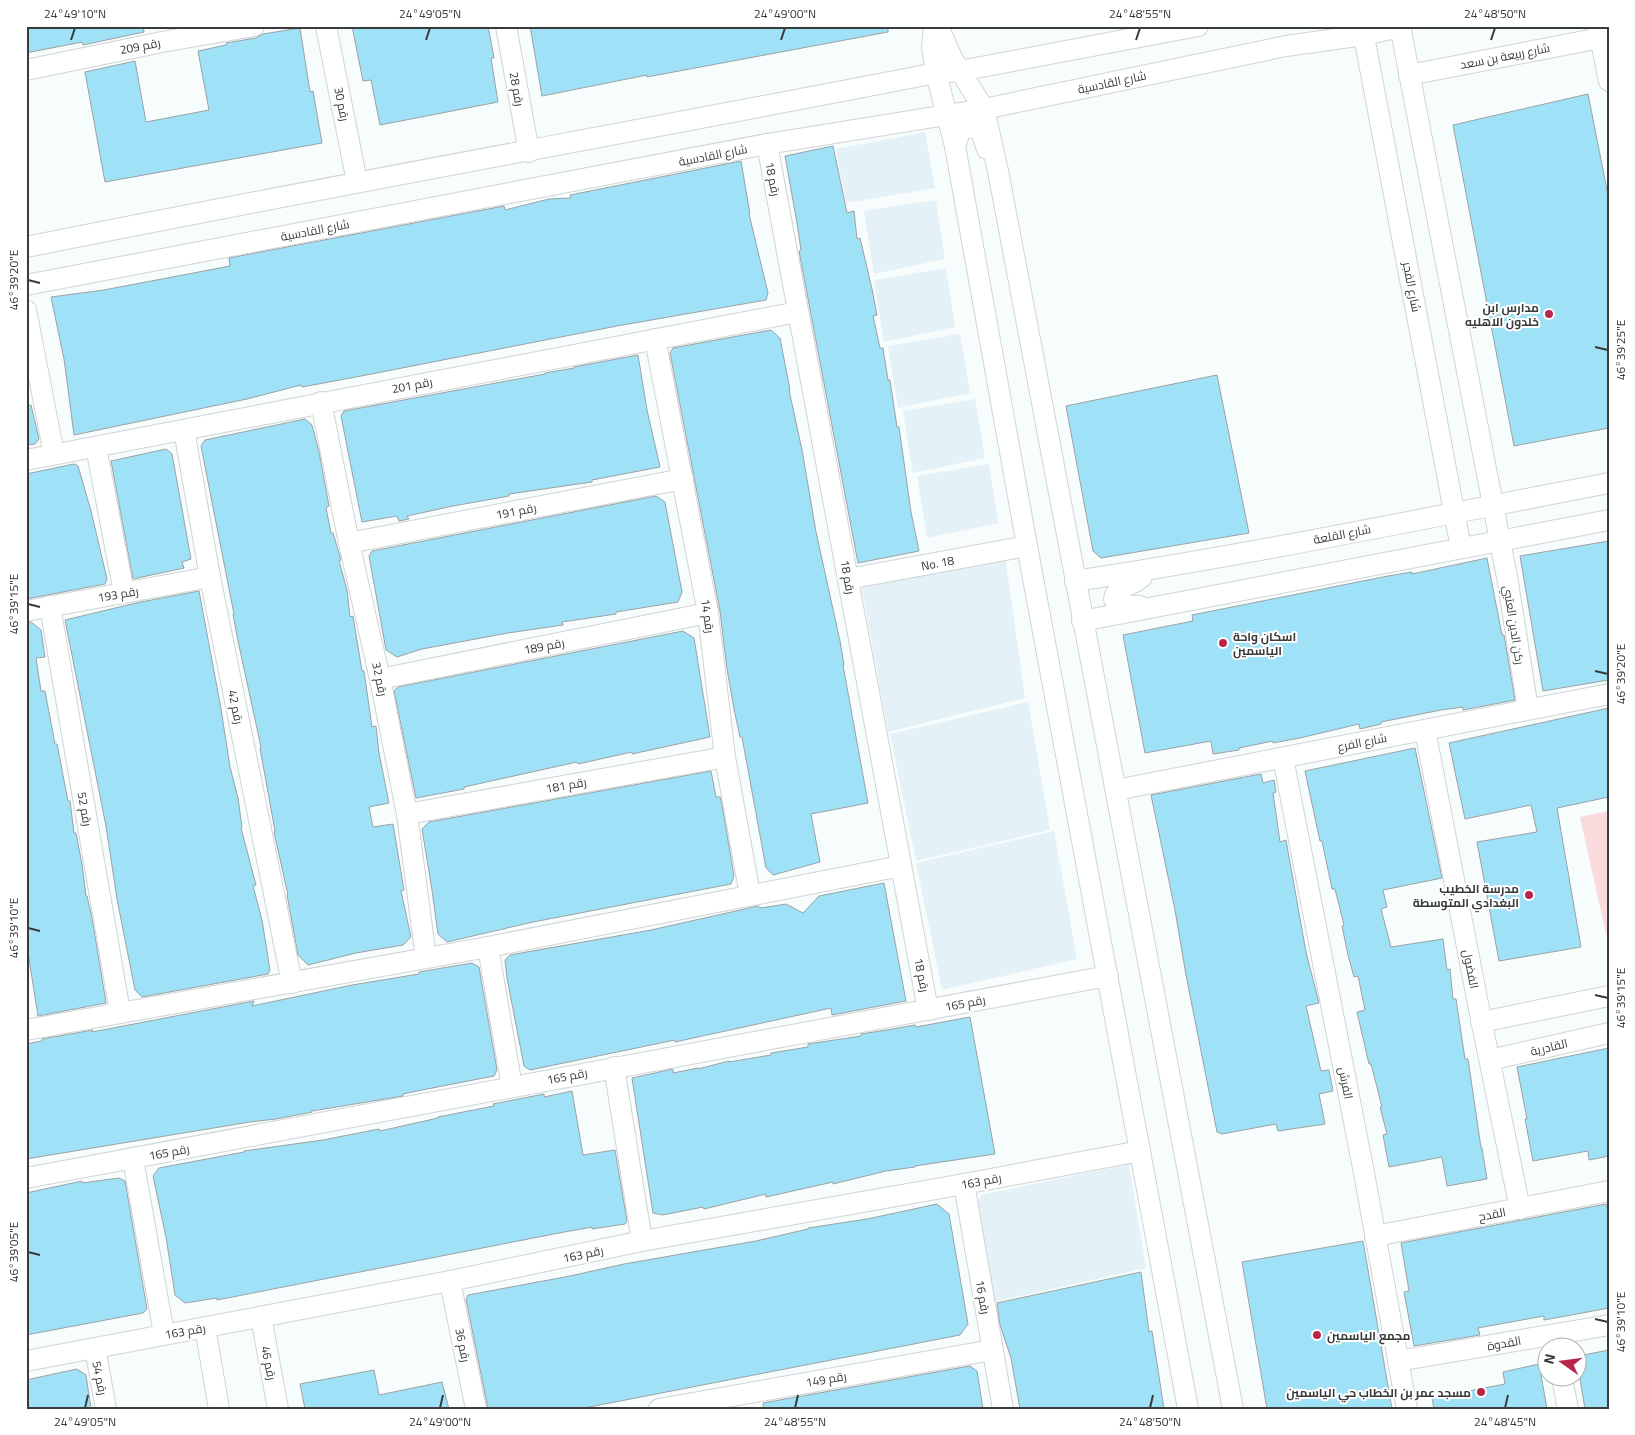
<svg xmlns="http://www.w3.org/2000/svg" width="1635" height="1435" viewBox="0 0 1635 1435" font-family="Georgia,Cairo,serif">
<rect width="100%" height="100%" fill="#f7fcfd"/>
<!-- built -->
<path fill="#e4f1f6" d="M 925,132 L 935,188 L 846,203 L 836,149 Z
M 936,200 L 945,259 L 874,274 L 864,211 Z
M 946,268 L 955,327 L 884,342 L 874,280 Z
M 960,334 L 970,393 L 898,408 L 888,346 Z
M 975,399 L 985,458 L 913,473 L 903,411 Z
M 989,464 L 998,523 L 927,538 L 917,476 Z
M 1005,556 L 1025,698 L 888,732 L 862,588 Z
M 1028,702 L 1050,830 L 916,861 L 890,734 Z
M 1054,831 L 1077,959 L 942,990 L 916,863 Z
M 1129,1164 L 1146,1268 L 994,1302 L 977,1202 L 981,1195 Z"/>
<!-- green -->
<path fill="#fadadd" d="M 1609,811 L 1609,934 L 1606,934 L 1580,817 Z"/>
<!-- building -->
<path fill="#9fe2f7" stroke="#9da1a3" d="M 26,26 L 143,26 L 144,32 L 83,45 L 82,42 L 26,53 Z
M 352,26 L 488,26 L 494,58 L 491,58 L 498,102 L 380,125 L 371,80 L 363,81 Z
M 530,26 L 888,26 L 888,32 L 647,77 L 647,75 L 542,96 Z
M 300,28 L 310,92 L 313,91 L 322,143 L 105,182 L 85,72 L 135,61 L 146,122 L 209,110 L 198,51 L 226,45 L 226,43 L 256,38 L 263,34 Z
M 1588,94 L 1609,200 L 1609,428 L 1514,446 L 1453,125 Z
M 833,146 L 847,213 L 854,211 L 857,239 L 860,238 L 872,289 L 877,315 L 873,316 L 880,348 L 883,348 L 888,380 L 890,380 L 897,427 L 899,427 L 911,512 L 919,551 L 858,563 L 799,251 L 801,250 L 797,223 L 785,156 Z
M 741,161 L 750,214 L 749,214 L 768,293 L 766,300 L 617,326 L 356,377 L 302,387 L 301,385 L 247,399 L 74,435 L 64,359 L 51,297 L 104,290 L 230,266 L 229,258 L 504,206 L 505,210 L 549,199 L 571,198 L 570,195 Z
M 771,330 L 780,338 L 790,390 L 789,390 L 802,450 L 816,532 L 840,641 L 844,665 L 843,665 L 868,803 L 811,814 L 820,862 L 773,875 L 766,868 L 742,737 L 740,737 L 734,709 L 727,669 L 720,611 L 670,353 L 673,348 Z
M 638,355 L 647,410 L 660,467 L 592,480 L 592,482 L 509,494 L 509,496 L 453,506 L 407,516 L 409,519 L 399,521 L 397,516 L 362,522 L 341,416 L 344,411 L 545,374 L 545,373 L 574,368 L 574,367 Z
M 1217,375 L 1249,533 L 1101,558 L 1093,551 L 1066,406 Z
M 31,405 L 39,439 L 35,444 L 26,445 L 26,406 Z
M 305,419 L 312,425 L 319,452 L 329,506 L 326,508 L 331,533 L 333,533 L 341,560 L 339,561 L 347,590 L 350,617 L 353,616 L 362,671 L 364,671 L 372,727 L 376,726 L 379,753 L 389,803 L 369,807 L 373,827 L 393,824 L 404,890 L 401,891 L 411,937 L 403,945 L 356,953 L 308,965 L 298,955 L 287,895 L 288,895 L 274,832 L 275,831 L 260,748 L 261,747 L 238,641 L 233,614 L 234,614 L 201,446 L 205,440 Z
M 166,449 L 172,454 L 191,559 L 182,562 L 184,568 L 133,579 L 111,461 Z
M 74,464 L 78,466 L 91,511 L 107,579 L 105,584 L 26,599 L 26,474 Z
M 656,496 L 665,502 L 682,592 L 678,602 L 616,612 L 616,614 L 562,622 L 563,625 L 508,633 L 422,649 L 397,657 L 386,650 L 369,556 L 372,551 Z
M 1609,541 L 1609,680 L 1543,691 L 1520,556 Z
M 1487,558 L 1502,635 L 1504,635 L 1515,700 L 1463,710 L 1463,707 L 1441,710 L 1381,722 L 1381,724 L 1360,729 L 1359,724 L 1300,738 L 1273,743 L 1273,741 L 1239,748 L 1239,750 L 1213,754 L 1211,741 L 1145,753 L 1123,635 L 1193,621 L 1192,615 L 1388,576 L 1412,572 L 1412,574 Z
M 199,591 L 221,709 L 230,767 L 238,798 L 242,827 L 241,828 L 256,885 L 253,886 L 262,920 L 270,970 L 268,974 L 142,997 L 135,990 L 117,899 L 106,826 L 65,620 L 136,603 Z
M 31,622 L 41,630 L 45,657 L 36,658 L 41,691 L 45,691 L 55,744 L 57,744 L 68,801 L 70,801 L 74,833 L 76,833 L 82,864 L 86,896 L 87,896 L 92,918 L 106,1003 L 38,1016 L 26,940 L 29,939 L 26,926 L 26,623 Z
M 683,631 L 694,638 L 710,737 L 632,754 L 632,752 L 578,764 L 577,762 L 464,787 L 464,789 L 416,798 L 394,691 L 398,687 Z
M 1609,708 L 1609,797 L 1557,808 L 1581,947 L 1499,961 L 1477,842 L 1537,832 L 1531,805 L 1465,819 L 1449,743 Z
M 1415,748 L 1442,878 L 1383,890 L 1387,907 L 1381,909 L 1391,947 L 1443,939 L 1447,970 L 1450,969 L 1453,999 L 1456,999 L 1465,1059 L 1468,1059 L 1481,1148 L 1482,1148 L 1487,1179 L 1447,1186 L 1442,1157 L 1389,1167 L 1383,1135 L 1387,1134 L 1380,1107 L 1382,1107 L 1371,1064 L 1369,1064 L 1357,1012 L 1365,1010 L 1358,976 L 1354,977 L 1348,955 L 1342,926 L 1344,925 L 1335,889 L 1332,889 L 1322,841 L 1320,841 L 1305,771 Z
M 711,771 L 716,797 L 720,797 L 722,805 L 734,876 L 731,884 L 533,922 L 447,942 L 438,934 L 432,890 L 422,829 L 429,822 Z
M 1261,774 L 1263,783 L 1274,780 L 1276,792 L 1273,793 L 1280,842 L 1286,840 L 1306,952 L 1319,1003 L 1306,1006 L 1321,1071 L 1329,1070 L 1333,1091 L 1319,1094 L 1325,1124 L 1278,1131 L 1276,1124 L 1222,1134 L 1217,1132 L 1186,975 L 1175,910 L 1151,795 Z
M 884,883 L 906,1001 L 832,1015 L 831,1008 L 698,1037 L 675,1042 L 675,1040 L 530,1070 L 524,1066 L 507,978 L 505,960 L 510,955 L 651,930 L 758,906 L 761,908 L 786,904 L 803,913 L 819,896 Z
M 472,963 L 479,967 L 497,1070 L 494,1076 L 427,1089 L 403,1094 L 403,1096 L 312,1111 L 312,1112 L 276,1119 L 250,1122 L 26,1159 L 26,1044 L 42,1041 L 42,1039 L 93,1030 L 92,1032 L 254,1001 L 252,1006 L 352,985 L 419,974 L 419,972 Z
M 970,1017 L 995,1154 L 915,1166 L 915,1167 L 886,1171 L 833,1184 L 833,1182 L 766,1197 L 766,1194 L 704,1209 L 703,1207 L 663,1215 L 653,1213 L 632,1078 L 673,1069 L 673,1073 L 698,1068 L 698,1069 L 729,1061 L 729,1062 L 771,1055 L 771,1053 L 808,1047 L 808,1044 L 861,1036 L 861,1034 L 887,1030 L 915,1025 L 916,1027 Z
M 1609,1048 L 1609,1156 L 1589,1160 L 1588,1151 L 1533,1161 L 1525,1119 L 1527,1119 L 1517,1067 Z
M 572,1091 L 583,1155 L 615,1150 L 627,1221 L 625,1224 L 592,1229 L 592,1227 L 559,1233 L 217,1300 L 217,1298 L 185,1303 L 175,1295 L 166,1237 L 153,1176 L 159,1168 L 244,1152 L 244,1151 L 323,1140 L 379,1129 L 380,1131 L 438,1118 L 438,1117 L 494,1106 L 493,1104 L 544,1094 L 544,1097 Z
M 119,1178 L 125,1181 L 147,1309 L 143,1313 L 26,1335 L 26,1193 L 82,1181 L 82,1183 Z
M 937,1204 L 949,1214 L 968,1324 L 960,1335 L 579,1409 L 488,1409 L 466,1299 L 468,1295 L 570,1276 L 624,1264 L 756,1241 L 808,1229 L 808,1228 L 867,1219 Z
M 1606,1204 L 1609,1214 L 1609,1308 L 1544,1320 L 1544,1316 L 1478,1328 L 1480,1335 L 1414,1346 L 1404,1292 L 1409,1291 L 1401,1243 Z
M 1363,1241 L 1392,1409 L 1267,1409 L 1242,1262 Z
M 1141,1272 L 1149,1332 L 1152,1331 L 1164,1409 L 1020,1409 L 1011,1358 L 1000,1325 L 997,1303 Z
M 1609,1350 L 1609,1409 L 1585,1409 L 1578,1367 L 1578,1356 Z
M 1539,1364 L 1547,1409 L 1434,1409 L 1432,1398 L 1505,1384 L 1503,1372 Z
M 970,1366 L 977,1371 L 983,1409 L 764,1409 L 763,1403 Z
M 77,1369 L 86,1375 L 91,1409 L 26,1409 L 26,1380 Z
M 374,1370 L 379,1395 L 442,1382 L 449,1409 L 305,1409 L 300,1384 Z"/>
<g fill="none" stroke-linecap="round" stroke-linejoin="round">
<!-- minor casing -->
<g stroke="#cfd4d5" stroke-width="22">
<g id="minor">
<path d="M 326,26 L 357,182"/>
<path d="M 506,26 L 529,152"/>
<path d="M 934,26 L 932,47 L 936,73 L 955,146 L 1027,546 L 1188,1409"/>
<path d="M 938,26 L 952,58 L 984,109 L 998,171 L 1233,1409"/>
<path d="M 1362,26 L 1461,548"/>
<path d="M 1400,26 L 1507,577 L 1528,709"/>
<path d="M 1598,26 L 1609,81"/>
<path d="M 26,70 L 162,42 L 254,26"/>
<path d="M 1409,75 L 1600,38"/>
<path d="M 767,144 L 928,1010"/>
<path d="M 955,146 L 960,132 L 965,128 L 977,128 L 981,131 L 987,149"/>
<path d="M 26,247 C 329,186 633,132 936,73 L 960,71 L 1198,26"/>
<path d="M 26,285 L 767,144 L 984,109 L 1286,46 L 1364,35 L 1400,27"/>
<path d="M 26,310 L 54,454"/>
<path d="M 655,339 L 708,613 L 725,757 L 750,895"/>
<path d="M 321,402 L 349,543 L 380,679 L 407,814 L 426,958"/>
<path d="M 184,430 L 210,577 L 292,983"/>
<path d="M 96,447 L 124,593"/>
<path d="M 26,460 L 798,312"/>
<path d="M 349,543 L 683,479"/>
<path id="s1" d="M 848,579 L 1027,546"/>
<path d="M 1075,581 C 1254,554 1431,517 1609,483"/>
<path d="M 50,606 L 120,1012"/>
<path d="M 1140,606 L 1118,605 L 1114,599 C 1116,586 1133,586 1142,577"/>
<path d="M 26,611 L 210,577"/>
<path d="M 1082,621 L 1609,520"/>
<path d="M 380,679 L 708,613"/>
<path d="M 1425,730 L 1481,1019 L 1520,1209"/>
<path d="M 1283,758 L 1364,1173 L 1407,1409"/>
<path d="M 1116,790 L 1609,694"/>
<path d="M 407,814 L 725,757"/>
<path d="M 488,947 L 512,1087"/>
<path d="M 1481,1022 L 1609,996"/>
<path d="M 26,1030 L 488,947 L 901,866"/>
<path d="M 1490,1060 L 1609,1033"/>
<path d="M 614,1067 L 642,1241"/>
<path d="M 133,1159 L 164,1334"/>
<path d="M 26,1178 L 1108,976"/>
<path d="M 964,1184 L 1003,1409"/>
<path d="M 1375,1236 L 1609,1191"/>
<path d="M 450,1281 L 476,1409"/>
<path d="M 261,1317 L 278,1409"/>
<path d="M 205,1327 L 219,1409"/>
<path d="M 95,1348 L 106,1409"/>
<path d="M 26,1361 L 450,1281 L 642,1241 L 964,1184 L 1140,1151"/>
<path d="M 1398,1361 L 1609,1325"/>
<path d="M 1562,1378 L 1568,1409"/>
<path d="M 659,1409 L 992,1350"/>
</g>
</g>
<!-- minor -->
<use href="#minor" stroke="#fff" stroke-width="20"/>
</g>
<!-- ticks -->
<path fill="none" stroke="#3a3c3c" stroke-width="2" d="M 71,40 L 75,28M 426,40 L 430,28M 781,40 L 785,28M 1136,40 L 1140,28M 1491,40 L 1495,28M 28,280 L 40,283M 1595,347 L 1608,350M 28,604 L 40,607M 1595,671 L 1608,674M 28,928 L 40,931M 1595,995 L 1608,998M 28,1252 L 40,1255M 1595,1319 L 1608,1322M 85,1408 L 88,1395M 440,1408 L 443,1395M 795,1408 L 798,1395M 1150,1408 L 1153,1395M 1505,1408 L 1508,1395"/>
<!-- markers -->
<g fill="#b7264a" stroke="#fff" stroke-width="2">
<circle cx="1549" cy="314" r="5"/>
<circle cx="1223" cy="643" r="5"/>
<circle cx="1529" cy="895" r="5"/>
<circle cx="1317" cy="1335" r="5"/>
<circle cx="1481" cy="1392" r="5"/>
</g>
<g text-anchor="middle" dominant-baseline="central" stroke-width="4" stroke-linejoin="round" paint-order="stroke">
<!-- street labels -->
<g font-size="12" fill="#3a3c3c" stroke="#fff">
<text transform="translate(140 46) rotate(-11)">رقم 209</text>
<text transform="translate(1505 56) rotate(-11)">شارع ربيعة بن سعد</text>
<text transform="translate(1112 82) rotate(-12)">شارع القادسية</text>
<text transform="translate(517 89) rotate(80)">رقم 28</text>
<text transform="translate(342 104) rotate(79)">رقم 30</text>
<text transform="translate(713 155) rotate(-11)">شارع القادسية</text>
<text transform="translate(773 179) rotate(79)">رقم 18</text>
<text transform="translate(315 230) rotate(-11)">شارع القادسية</text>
<text transform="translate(1412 287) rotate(79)">شارع الفجر</text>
<text transform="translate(412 385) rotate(-11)">رقم 201</text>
<text transform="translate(516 511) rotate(-11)">رقم 191</text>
<text transform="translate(1342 534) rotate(-11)">شارع القلعة</text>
<text stroke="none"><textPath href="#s1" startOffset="91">No. 18</textPath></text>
<text transform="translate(848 577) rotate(80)">رقم 18</text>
<text transform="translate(118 594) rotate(-10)">رقم 193</text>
<text transform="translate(708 616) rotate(82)">رقم 14</text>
<text transform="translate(1514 625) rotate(81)">ركن الدين العتبي</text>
<text transform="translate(544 646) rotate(-11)">رقم 189</text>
<text transform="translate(380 679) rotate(78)">رقم 32</text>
<text transform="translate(236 707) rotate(79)">رقم 42</text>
<text transform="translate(1362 742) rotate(-11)">شارع الفرع</text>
<text transform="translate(566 785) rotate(-10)">رقم 181</text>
<text transform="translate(85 809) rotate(80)">رقم 52</text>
<text transform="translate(1471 969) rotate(79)">الفضول</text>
<text transform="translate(922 975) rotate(79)">رقم 18</text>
<text transform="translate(965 1003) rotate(-11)">رقم 165</text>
<text transform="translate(1549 1047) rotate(-13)">القادرية</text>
<text transform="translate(567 1076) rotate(-11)">رقم 165</text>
<text transform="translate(1346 1083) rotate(79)">الفرش</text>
<text transform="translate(169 1152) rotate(-11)">رقم 165</text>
<text transform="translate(981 1181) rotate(-11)">رقم 163</text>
<text transform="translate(1492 1214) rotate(-11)">القدح</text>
<text transform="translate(583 1254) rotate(-12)">رقم 163</text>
<text transform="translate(983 1297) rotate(80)">رقم 16</text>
<text transform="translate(185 1331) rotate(-10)">رقم 163</text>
<text transform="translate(1504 1343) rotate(-10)">القدوة</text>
<text transform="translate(463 1345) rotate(79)">رقم 36</text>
<text transform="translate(269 1363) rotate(79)">رقم 46</text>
<text transform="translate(100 1378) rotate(79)">رقم 54</text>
<text transform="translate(826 1379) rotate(-10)">رقم 149</text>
</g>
<!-- poi labels -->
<g font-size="12" font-weight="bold" fill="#3a3c3c" stroke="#fff" text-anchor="end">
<text x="1539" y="307">مدارس ابن<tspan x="1539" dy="14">خلدون الاهليه</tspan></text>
<text x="1233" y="636" text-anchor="start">اسكان واحة<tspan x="1233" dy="14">الياسمين</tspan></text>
<text x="1519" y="888">مدرسة الخطيب<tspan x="1519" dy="14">البغدادي المتوسطة</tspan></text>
<text x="1327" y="1335" text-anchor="start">مجمع الياسمين</text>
<text x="1471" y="1392">مسجد عمر بن الخطاب حي الياسمين</text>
</g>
</g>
<!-- border -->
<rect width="1635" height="1435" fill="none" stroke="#ffffff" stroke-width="55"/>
<!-- north arrow -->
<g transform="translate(1562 1362) rotate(284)"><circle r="24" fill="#ffffff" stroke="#b0b1b1"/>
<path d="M0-4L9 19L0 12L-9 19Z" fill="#b7264a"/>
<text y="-8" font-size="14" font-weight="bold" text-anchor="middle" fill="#3a3c3c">N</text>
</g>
<rect x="28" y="28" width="1580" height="1380" fill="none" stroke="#3a3c3c" stroke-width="2"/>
<g font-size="12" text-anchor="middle" fill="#3a3c3c">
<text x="75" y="18">24°49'10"N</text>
<text x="430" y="18">24°49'05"N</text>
<text x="785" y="18">24°49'00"N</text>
<text x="1140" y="18">24°48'55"N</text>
<text x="1495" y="18">24°48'50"N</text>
<text transform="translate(14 280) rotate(-90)" y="4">46°39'20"E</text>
<text transform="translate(1621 350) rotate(-90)" y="4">46°39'25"E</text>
<text transform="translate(14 604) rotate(-90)" y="4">46°39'15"E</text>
<text transform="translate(1621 674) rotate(-90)" y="4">46°39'20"E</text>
<text transform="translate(14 928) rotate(-90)" y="4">46°39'10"E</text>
<text transform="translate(1621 998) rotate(-90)" y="4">46°39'15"E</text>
<text transform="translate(14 1252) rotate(-90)" y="4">46°39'05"E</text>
<text transform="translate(1621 1322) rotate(-90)" y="4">46°39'10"E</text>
<text x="85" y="1426">24°49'05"N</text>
<text x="440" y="1426">24°49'00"N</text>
<text x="795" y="1426">24°48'55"N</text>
<text x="1150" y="1426">24°48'50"N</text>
<text x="1505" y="1426">24°48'45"N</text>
</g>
</svg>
